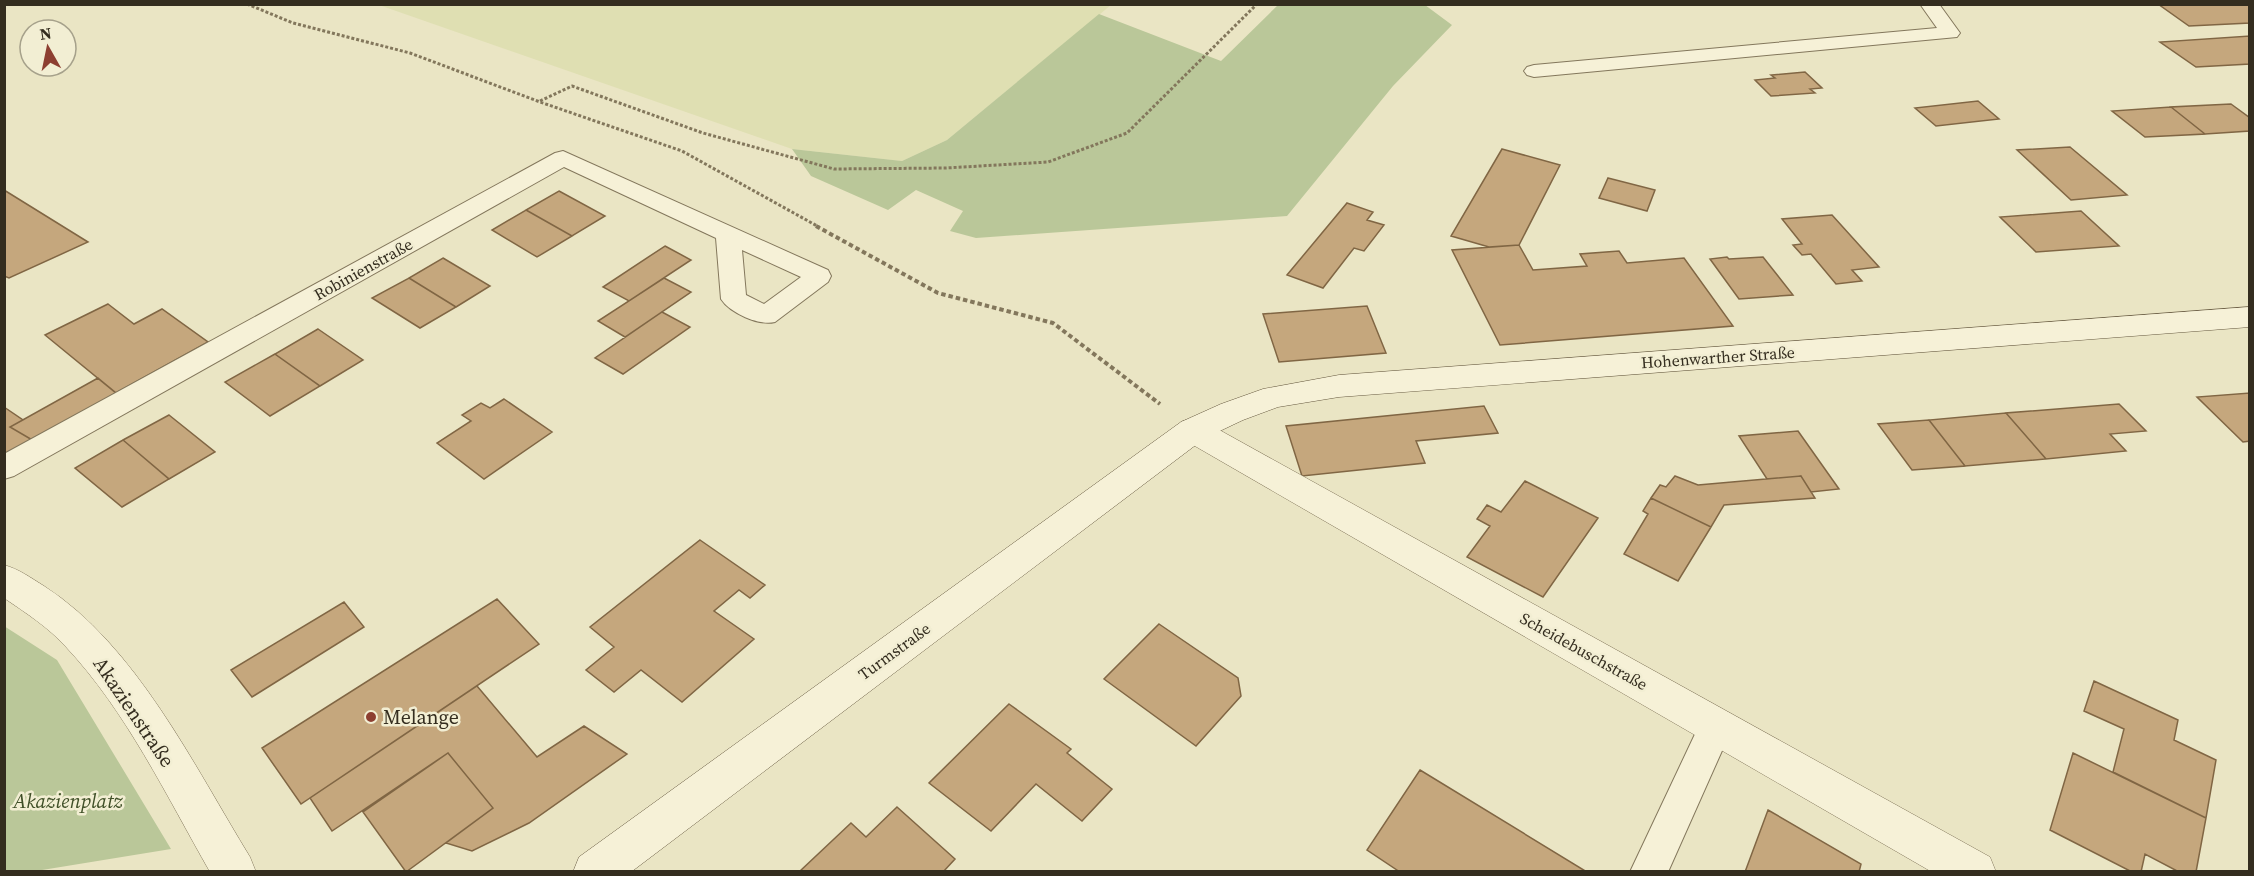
<svg xmlns="http://www.w3.org/2000/svg" width="2254" height="876" viewBox="0 0 2254 876" font-family="'Source Serif 4',serif">
<rect width="100%" height="100%" fill="#eae5c4"/>
<!-- farmland -->
<path fill="#dfdfb2" d="M 379,5 L 1111,5 L 947,140 L 902,161 L 792,149 Z"/>
<!-- green -->
<path fill="#bac799" d="M 1279,4 L 1425,5 L 1452,25 L 1393,86 L 1287,216 L 976,238 L 950,231 L 963,211 L 916,190 L 888,210 L 811,176 L 792,149 L 902,161 L 947,140 L 1099,14 L 1221,61 Z
M 4,626 L 57,660 L 171,849 L 36,871 L 5,871 Z"/>
<!-- building -->
<path fill="#c5a77d" stroke="#806644" stroke-width="1.5" d="M 2158,4 L 2250,4 L 2250,23 L 2189,26 Z
M 2250,36 L 2250,64 L 2196,67 L 2160,42 Z
M 1805,72 L 1822,88 L 1810,89 L 1815,93 L 1771,96 L 1755,80 L 1775,78 L 1771,75 Z
M 1978,101 L 1999,119 L 1936,126 L 1915,108 Z
M 2231,104 L 2250,118 L 2250,131 L 2205,134 L 2171,107 Z
M 2171,107 L 2205,134 L 2145,137 L 2112,111 Z
M 2070,147 L 2127,195 L 2071,200 L 2017,150 Z
M 1502,149 L 1560,165 L 1519,245 L 1489,247 L 1451,236 Z
M 1608,178 L 1655,190 L 1647,211 L 1599,198 Z
M 4,190 L 88,242 L 9,278 L 4,276 Z
M 559,191 L 605,216 L 572,236 L 526,210 Z
M 1347,203 L 1373,212 L 1367,220 L 1384,225 L 1364,251 L 1354,248 L 1323,288 L 1287,275 Z
M 526,210 L 572,236 L 537,257 L 492,230 Z
M 2081,211 L 2119,246 L 2036,252 L 2000,217 Z
M 1832,215 L 1879,267 L 1852,270 L 1862,281 L 1836,284 L 1811,254 L 1802,255 L 1793,245 L 1802,244 L 1782,219 Z
M 1519,245 L 1533,270 L 1587,266 L 1580,254 L 1619,251 L 1627,263 L 1684,258 L 1733,326 L 1500,345 L 1452,250 Z
M 665,246 L 691,260 L 629,301 L 603,287 Z
M 1727,257 L 1729,259 L 1763,257 L 1793,295 L 1739,299 L 1710,259 Z
M 443,258 L 490,286 L 456,307 L 409,278 Z
M 409,278 L 456,307 L 420,328 L 372,298 Z
M 664,278 L 691,292 L 625,337 L 598,321 Z
M 108,304 L 134,324 L 162,309 L 208,342 L 116,393 L 45,335 Z
M 1367,306 L 1386,353 L 1279,362 L 1263,314 Z
M 662,312 L 690,327 L 623,374 L 595,358 Z
M 318,329 L 363,360 L 320,386 L 275,354 Z
M 275,354 L 320,386 L 270,416 L 225,382 Z
M 98,378 L 116,393 L 34,441 L 10,427 Z
M 2250,393 L 2250,441 L 2243,442 L 2197,397 Z
M 504,399 L 552,432 L 484,479 L 437,443 L 471,421 L 462,415 L 481,403 L 490,408 Z
M 2119,404 L 2146,431 L 2110,434 L 2126,451 L 2046,459 L 2006,413 Z
M 1484,406 L 1498,433 L 1416,441 L 1425,463 L 1302,476 L 1286,426 Z
M 4,407 L 23,420 L 10,427 L 34,441 L 4,458 Z
M 2006,413 L 2046,459 L 1965,466 L 1929,420 Z
M 169,415 L 215,452 L 169,479 L 123,440 Z
M 1929,420 L 1965,466 L 1912,470 L 1878,424 Z
M 1798,431 L 1839,489 L 1811,492 L 1801,476 L 1767,479 L 1739,436 Z
M 123,440 L 169,479 L 122,507 L 75,468 Z
M 1675,476 L 1698,485 L 1801,476 L 1815,498 L 1724,505 L 1711,527 L 1651,498 L 1660,485 L 1666,487 Z
M 1525,481 L 1598,518 L 1543,597 L 1467,557 L 1490,526 L 1477,519 L 1487,505 L 1501,512 Z
M 1651,498 L 1711,527 L 1678,581 L 1624,554 L 1648,514 L 1643,511 Z
M 700,540 L 765,585 L 750,598 L 739,590 L 714,611 L 754,639 L 682,702 L 641,670 L 614,692 L 586,670 L 614,647 L 590,627 Z
M 497,599 L 539,644 L 301,804 L 262,748 Z
M 344,602 L 364,627 L 252,697 L 231,670 Z
M 1159,624 L 1238,678 L 1241,696 L 1196,746 L 1104,679 Z
M 2094,681 L 2178,720 L 2174,740 L 2216,760 L 2206,818 L 2113,772 L 2124,729 L 2084,711 Z
M 477,686 L 537,757 L 584,726 L 627,754 L 529,823 L 472,851 L 446,843 L 493,808 L 448,753 L 332,831 L 310,798 Z
M 1009,704 L 1071,749 L 1067,753 L 1112,789 L 1082,821 L 1036,784 L 991,831 L 929,783 Z
M 448,753 L 493,808 L 406,872 L 363,812 Z
M 2073,753 L 2206,818 L 2196,872 L 2179,872 L 2145,854 L 2141,872 L 2132,872 L 2050,830 Z
M 1420,770 L 1587,872 L 1400,872 L 1367,850 Z
M 897,807 L 955,859 L 943,872 L 799,872 L 851,823 L 866,837 Z
M 1768,810 L 1861,864 L 1859,872 L 1745,872 Z"/>
<g fill="none" stroke-linecap="round" stroke-linejoin="round">
<!-- lane casing -->
<g stroke="#83775c" stroke-width="2">
<path id="lane" d="M 1920,4 L 1939,4 L 1960,33 L 1957,37 L 1534,77 L 1527,75 L 1524,71 L 1527,67 L 1534,65 L 1937,28 Z
M 563,151 L 828,270 L 831,276 L 828,282 L 775,322 C 759,326 730,313 721,299 L 716,238 L 564,167 L 14,476 L 4,479 L 4,454 L 555,153 ZM 742,250 L 801,277 L 764,304 L 746,295 Z
M 1716,711 L 1728,715 L 1733,726 L 1668,872 L 1630,872 L 1704,715 Z"/>
</g>
<!-- street casing -->
<g stroke="#83775c" stroke-width="1">
<path id="street" d="M 1193,418 L 1205,422 L 1990,857 L 1996,872 L 1932,872 L 1181,438 L 1177,430 L 1181,422 Z
M 4,565 C 19,569 31,578 44,586 C 136,645 194,766 250,857 L 256,872 L 210,872 C 166,795 126,711 66,647 C 48,627 26,613 4,598 Z"/>
</g>
<!-- secondary casing -->
<g stroke="#65583f" stroke-width="1">
<path id="secondary" d="M 2250,307 L 2250,327 L 1339,397 L 1278,407 L 1243,420 L 1205,438 L 631,872 L 573,872 L 579,857 L 1181,422 L 1221,404 L 1263,389 L 1339,375 Z"/>
</g>
<!-- path-far1 -->
<path stroke="#83775c" stroke-width="3" stroke-dasharray="3 2" stroke-linecap="butt" d="M 247,4 L 293,23 L 410,53 L 540,102 L 682,151 L 819,227
M 540,101 L 572,86 L 703,133 L 834,169 L 946,168 L 1048,162 L 1127,133 L 1257,4"/>
<!-- path -->
<path stroke="#83775c" stroke-width="4" stroke-dasharray="4.5 3" stroke-linecap="butt" d="M 816,226 L 938,293 L 1053,323 L 1160,404"/>
<!-- lane -->
<use href="#lane" fill="#f6f1d7" fill-rule="evenodd"/>
<!-- street -->
<use href="#street" fill="#f6f1d7" fill-rule="evenodd"/>
<!-- secondary -->
<use href="#secondary" fill="#f6f1d7" fill-rule="evenodd"/>
</g>
<!-- markers -->
<circle fill="#8d3f31" stroke="#f2eed3" stroke-width="2" cx="371" cy="717" r="6"/>
<g text-anchor="middle" dominant-baseline="central" stroke-width="5" stroke-linejoin="round" paint-order="stroke">
<!-- street labels -->
<g font-size="16" fill="#342d1f" stroke="#f2eed3">
<text transform="translate(363 269) rotate(-29)">Robinienstraße</text>
<text transform="translate(1718 357) rotate(-4)">Hohenwarther Straße</text>
<text transform="translate(894 651) rotate(-36)">Turmstraße</text>
<text transform="translate(1584 651) rotate(29)">Scheidebuschstraße</text>
</g>
<!-- near-street labels -->
<g font-size="20" fill="#342d1f" stroke="#f2eed3">
<text transform="translate(134 712) rotate(56)">Akazienstraße</text>
</g>
<!-- near-poi labels -->
<g font-size="20" fill="#342d1f" stroke="#f2eed3" text-anchor="start">
<text x="383" y="717">Melange</text>
</g>
<!-- near-park labels -->
<g font-size="20" font-style="italic" fill="#3f4f27" stroke="#f2eed3">
<text x="68" y="801">Akazienplatz</text>
</g>
</g>
<!-- border -->
<rect width="2254" height="876" fill="none" stroke="#342d1f" stroke-width="12"/>
<!-- north arrow -->
<g transform="translate(48 48) rotate(351)"><circle r="28" fill="#f2eed3" stroke="#a6a18b" stroke-width="1.5"/>
<path d="M0-4.5L10 22L0 15L-10 22Z" fill="#8d3f31"/>
<text y="-9" font-size="16" font-weight="bold" text-anchor="middle" fill="#342d1f">N</text>
</g>
</svg>
